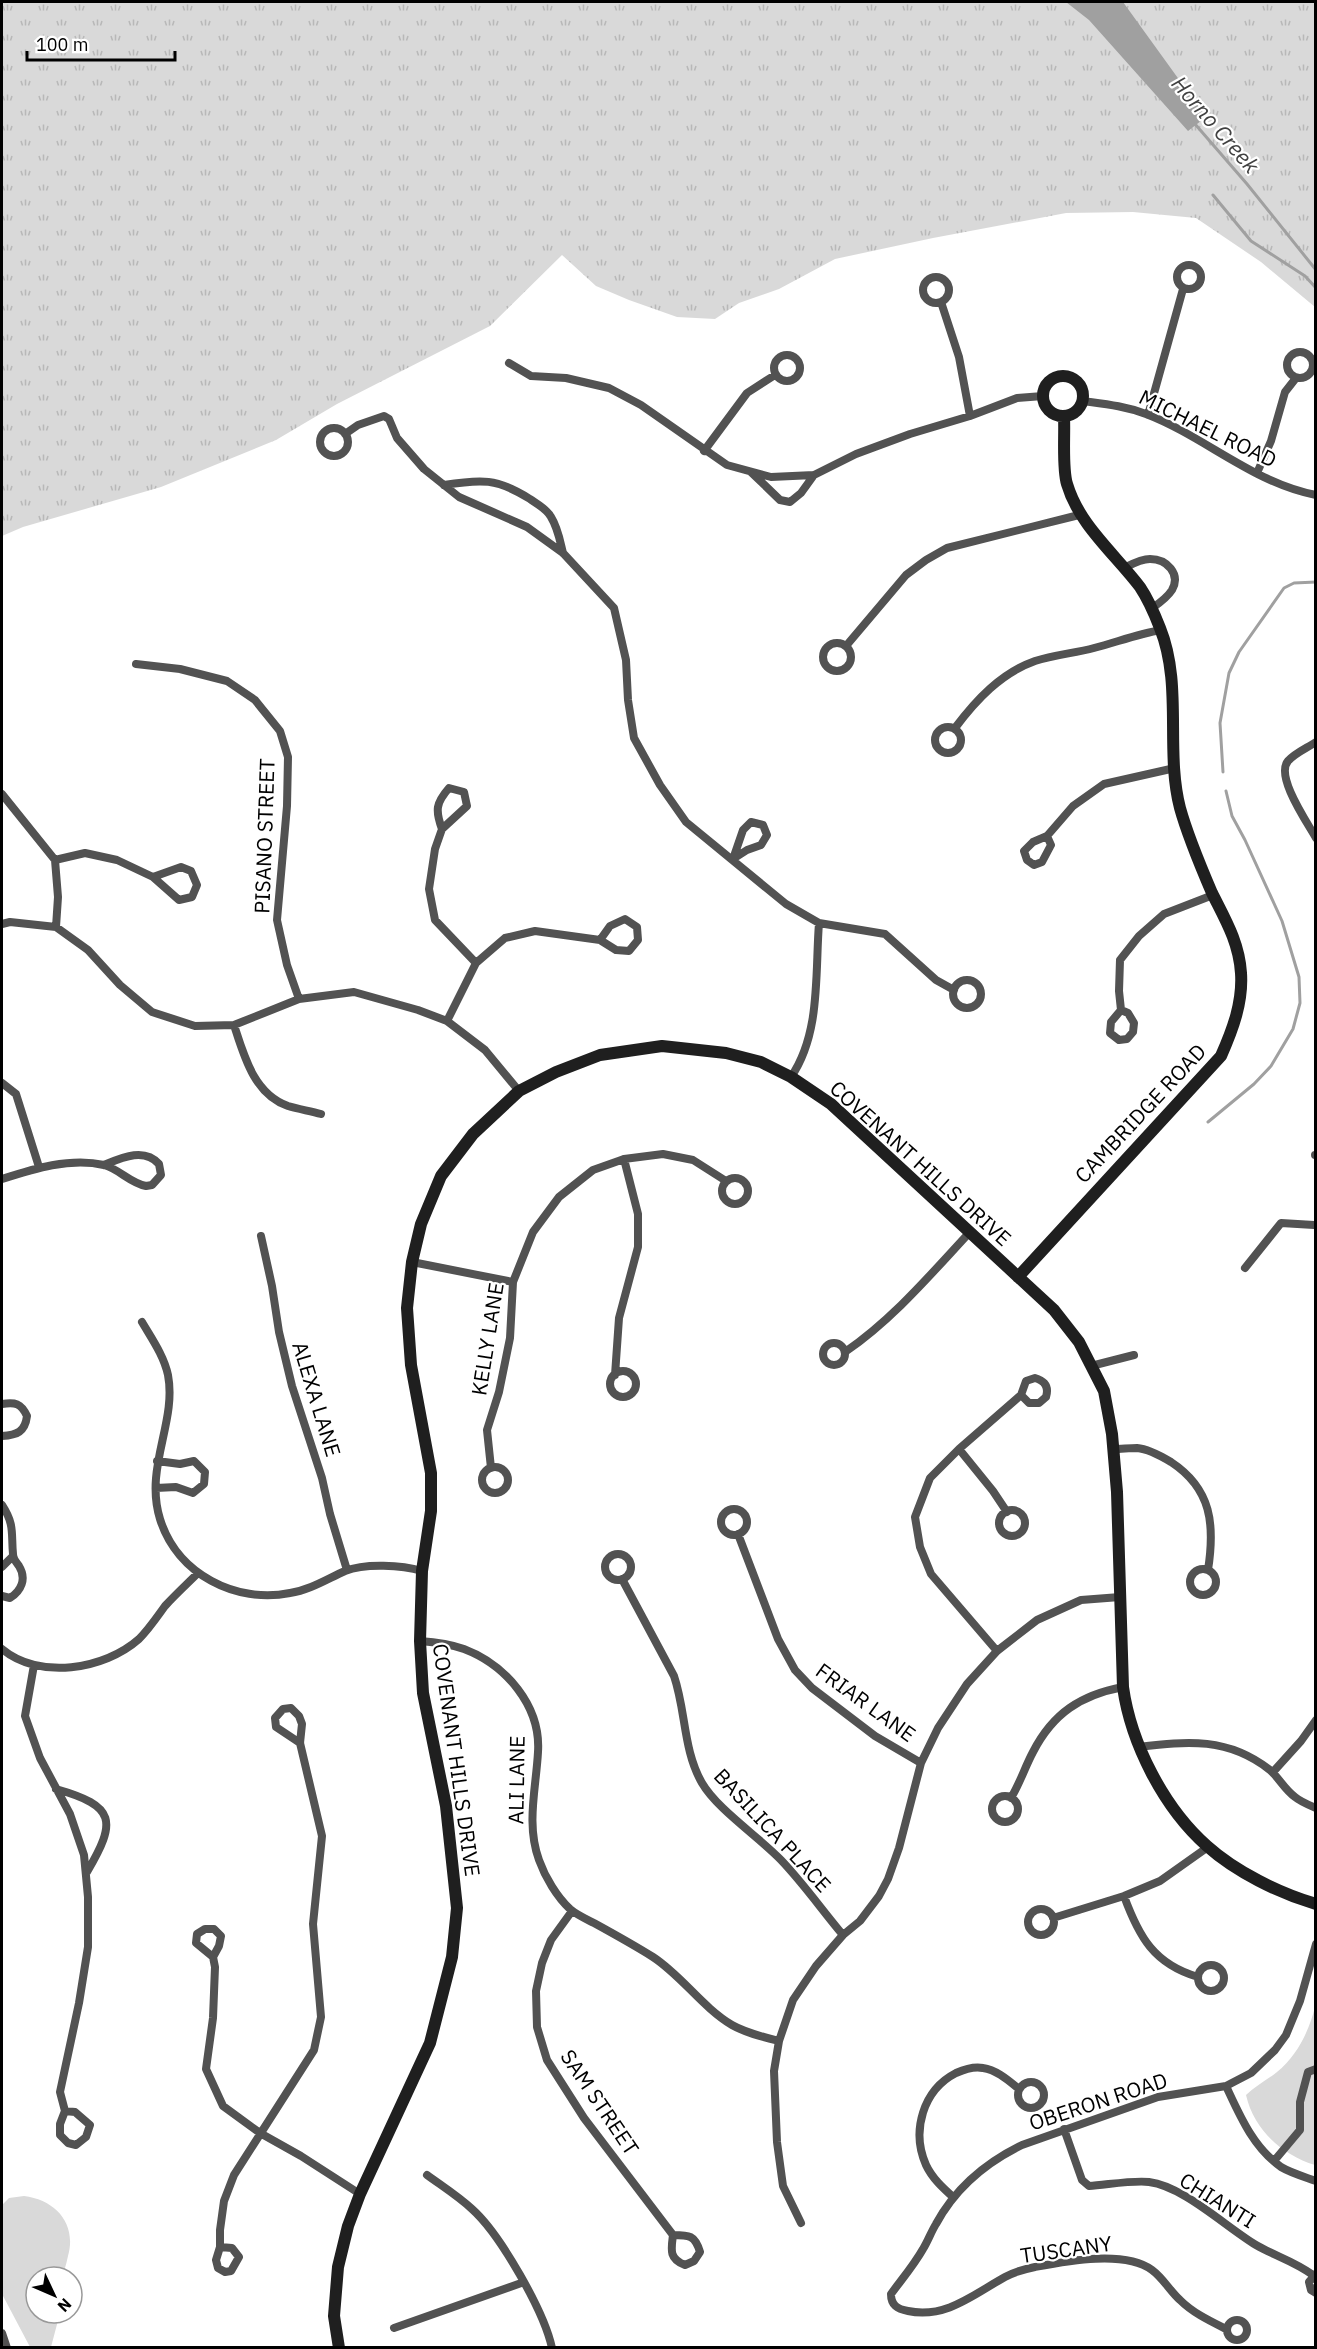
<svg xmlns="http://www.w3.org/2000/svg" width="1317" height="2349" viewBox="0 0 1317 2349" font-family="'IBM Plex Sans',sans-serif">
<defs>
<pattern id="grass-tufts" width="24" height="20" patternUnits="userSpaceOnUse" patternTransform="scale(1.5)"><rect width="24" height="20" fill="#d9d9d9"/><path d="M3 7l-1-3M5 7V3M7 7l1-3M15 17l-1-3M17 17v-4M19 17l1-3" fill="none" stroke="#b8b8b8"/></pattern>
</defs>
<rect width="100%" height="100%" fill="#fff"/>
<!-- grass -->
<path fill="url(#grass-tufts)" d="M 2,2 L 1315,2 L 1315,307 L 1261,262 L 1196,218 L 1133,212 L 1066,213 L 933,238 L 835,259 L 779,289 L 739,303 L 715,319 L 677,317 L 629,300 L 596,286 L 562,255 L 490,326 L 337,404 L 276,440 L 161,487 L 23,527 L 2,536 Z"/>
<!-- green -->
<path fill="#d9d9d9" d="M 1315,2007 L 1315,2165 C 1282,2155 1254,2130 1246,2095 C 1255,2086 1267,2080 1277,2072 C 1297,2056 1309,2031 1315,2007 Z
M 24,2196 C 56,2200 77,2224 68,2256 C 67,2260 66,2266 64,2270 C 62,2272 59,2274 58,2277 L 36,2277 L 36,2313 L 60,2313 L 51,2347 L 30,2347 L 2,2294 L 2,2205 L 9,2198 Z"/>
<!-- water -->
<path fill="#a0a0a0" d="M 1066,2 L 1123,2 L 1206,117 L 1188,131 L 1089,20 Z"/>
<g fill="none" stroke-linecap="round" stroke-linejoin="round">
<!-- stream -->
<path stroke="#a0a0a0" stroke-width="3" d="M 1195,124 L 1247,184 L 1316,270
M 1213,195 L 1251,241 L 1305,276 L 1316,288
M 1223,772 L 1220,723 L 1229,673 L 1239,652 L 1284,588 L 1294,583 L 1316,582
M 1208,1122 L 1254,1084 L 1271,1066 L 1293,1029 L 1300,1003 L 1299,977 L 1282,921 L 1245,840 L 1232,816 L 1226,791"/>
<!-- street -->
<path stroke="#525252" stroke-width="8" d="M1177 277a12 12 0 1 1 24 0a12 12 0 1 1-24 0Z
M923 290a13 13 0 1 1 26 0a13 13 0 1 1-26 0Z
M 941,302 L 959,357 L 970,416
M1287 365a13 13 0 1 1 26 0a13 13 0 1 1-26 0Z
M774 368a13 13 0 1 1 26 0a13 13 0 1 1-26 0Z
M 509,363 L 531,376 L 566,378 L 609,388 L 641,405 L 727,465 L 771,477 L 814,475 L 856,454 L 910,434 L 970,416 L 1017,398 L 1043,396
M 1083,401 C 1105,404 1125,406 1146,414 C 1204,436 1253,483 1316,495
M 1148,415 L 1183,289
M320 442a14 14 0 1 1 28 0a14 14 0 1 1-28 0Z
M 345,434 L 358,425 L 384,416 L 389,419 L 397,438 L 424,469 L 459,497 L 527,527 L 563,553 L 614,608 L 626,660 L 628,700 L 634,738 L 660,785 L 686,822 L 786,904 L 819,923 L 885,934 L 936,980 L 954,990
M 704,451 L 747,393 L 775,375
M 751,472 L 780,500 L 790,502 L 801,493 L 814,475
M 1257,473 L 1271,441 L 1285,392 L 1296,378
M 444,485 C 481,479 497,478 530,499 C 537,504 547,509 551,517 C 558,528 560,541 563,553
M 1124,568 C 1132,564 1141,559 1150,559 C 1167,559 1181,574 1172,590 C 1167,598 1158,604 1151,609
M823 657a14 14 0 1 1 28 0a14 14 0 1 1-28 0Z
M 846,646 L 906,575 L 926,560 L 947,548 L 1079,515
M 136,664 L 180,669 L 227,681 L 255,700 L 280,731 L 288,757 L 287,806 L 277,920 L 287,965 L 299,999
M935 740a13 13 0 1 1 26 0a13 13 0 1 1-26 0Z
M 955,728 C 976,700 1001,673 1035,661 C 1054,655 1075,653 1094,648 C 1117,642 1138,634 1161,630
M 1316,742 C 1307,748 1295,753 1288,761 C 1275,776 1307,822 1316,838
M 2,794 L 55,860 L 58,897 L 56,927
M 751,822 L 763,825 L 767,835 L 761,845 L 747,850 L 733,859 L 743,830 Z
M 442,829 C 435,810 436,803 449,788 L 464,792 L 467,806 L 442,829 L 435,849 L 429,889 L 435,920 L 476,963
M 1047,836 L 1051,845 L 1042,862 L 1034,865 L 1027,860 L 1024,851 L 1033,842 L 1047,836 L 1073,806 L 1104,784 L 1175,768
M 55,860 L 85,853 L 117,860 L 153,877 L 179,900 L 192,897 L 197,885 L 191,871 L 181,867 L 153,877
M 2,924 L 10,922 L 56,927 L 88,950 L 120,985 L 152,1012 L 195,1026 L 234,1025 L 299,999 L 354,992 L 418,1010 L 447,1021 L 485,1050 L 519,1091
M953 994a14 14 0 1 1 28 0a14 14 0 1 1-28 0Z
M 1121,1010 L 1128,1013 L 1134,1023 L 1133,1032 L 1127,1039 L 1119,1040 L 1110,1033 L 1111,1022 L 1121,1010 L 1119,991 L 1120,960 L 1139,936 L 1164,914 L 1213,895
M 447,1021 L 476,963 L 505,938 L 535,931 L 600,940 L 616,950 L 629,951 L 638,940 L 637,927 L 625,919 L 610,926 L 600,940
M 234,1025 C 244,1056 254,1094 288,1106 C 298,1109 310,1111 321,1114
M 791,1077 C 821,1033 815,974 819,923
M 2,1083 L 16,1094 L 39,1167
M 1315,1155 L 1316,1155
M722 1191a13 13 0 1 1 26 0a13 13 0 1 1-26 0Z
M 2,1179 C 33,1169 70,1157 104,1165 C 119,1169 130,1183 146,1186 L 152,1185 L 161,1175 L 159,1164 C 144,1147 121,1158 104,1165
M 261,1236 L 272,1286 L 279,1332 L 292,1386 L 322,1478 L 330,1514 L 347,1570
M 412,1262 L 513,1282
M 1245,1268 L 1281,1223 L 1314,1225
M 142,1322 C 152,1339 164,1356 168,1375 C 177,1422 144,1468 160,1519 C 177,1574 236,1604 290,1593 C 310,1590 327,1579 345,1571 C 365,1563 402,1565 422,1571
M823 1354a11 11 0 1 1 22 0a11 11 0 1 1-22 0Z
M 845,1352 C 893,1319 930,1275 970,1232
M 1091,1366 L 1134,1355
M610 1384a13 13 0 1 1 26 0a13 13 0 1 1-26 0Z
M 615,1375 L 619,1318 L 638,1247 L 638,1214 L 624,1159
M 2,1404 C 15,1402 21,1403 27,1416 C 25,1432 17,1435 2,1436
M 959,1449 L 993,1491 L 1007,1512
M 1113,1449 C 1121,1449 1129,1448 1137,1448 C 1149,1449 1161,1456 1171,1462 C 1212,1489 1215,1525 1208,1570
M482 1480a13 13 0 1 1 26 0a13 13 0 1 1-26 0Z
M 491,1468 L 487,1430 L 499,1392 L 510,1338 L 513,1282 L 533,1232 L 559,1197 L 593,1170 L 624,1159 L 663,1154 L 693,1160 L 726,1181
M 156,1488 L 176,1487 L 193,1493 L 204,1484 L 205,1472 L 194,1461 L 180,1464 L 157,1461
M 2,1505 C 15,1525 11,1533 13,1554 C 13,1559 16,1562 19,1566 C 27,1579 21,1591 10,1598 L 2,1596
M721 1522a13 13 0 1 1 26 0a13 13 0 1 1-26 0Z
M999 1523a13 13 0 1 1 26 0a13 13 0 1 1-26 0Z
M 738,1534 L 778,1639 L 795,1670 L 812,1688 L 875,1736 L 921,1763
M605 1567a13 13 0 1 1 26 0a13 13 0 1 1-26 0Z
M 2,1567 L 12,1557
M1190 1582a13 13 0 1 1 26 0a13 13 0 1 1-26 0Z
M 622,1579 L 674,1676 C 686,1711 683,1750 702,1783 C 717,1809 759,1837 781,1860 C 803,1883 822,1910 843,1935
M 420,1641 C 434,1642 450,1644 464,1649 C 506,1665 541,1706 538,1752 C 536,1789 526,1824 539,1860 C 545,1877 557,1897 570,1909 C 577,1915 586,1919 594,1923 C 614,1934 634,1945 653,1957 C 682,1976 702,2007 732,2025 C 746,2033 763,2037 779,2041
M 2,1649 C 39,1680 104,1670 139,1639 C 149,1629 157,1617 165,1606 C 175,1595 187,1584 198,1573
M 997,1651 L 931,1574 L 920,1547 L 915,1517 L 930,1478 L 959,1449 L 1021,1395 L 1026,1381 L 1035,1378 C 1045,1381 1049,1387 1046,1397 L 1039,1403 L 1029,1403 L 1021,1395
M 34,1665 L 25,1716 L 40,1758 L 70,1814 L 84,1855 L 88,1897 L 88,1947 L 79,2003 L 60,2092 L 65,2111 L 60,2124 L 60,2135 L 68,2143 L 76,2145 L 86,2137 L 90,2125 L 75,2112 L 65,2111
M 1138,1747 C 1188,1741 1228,1737 1270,1770 C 1279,1778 1285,1790 1295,1797 C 1301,1802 1309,1805 1316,1808
M 1273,1772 L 1301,1741 L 1316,1720
M 56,1789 C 116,1806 117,1821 87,1872
M992 1809a13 13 0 1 1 26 0a13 13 0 1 1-26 0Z
M 1011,1798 C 1020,1783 1025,1767 1033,1752 C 1053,1713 1081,1695 1123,1687
M 1124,1896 C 1139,1937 1154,1964 1198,1977
M1028 1922a13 13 0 1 1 26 0a13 13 0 1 1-26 0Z
M 572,1911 L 551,1940 L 542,1963 L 536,1991 L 537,2027 L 547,2060 L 584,2118 L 673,2235 C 671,2250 669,2259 685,2265 L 694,2261 L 700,2252 C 695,2235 689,2235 673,2235
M 1053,1918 L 1124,1896 L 1160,1881 L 1208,1847
M 213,1957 L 196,1943 L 197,1934 L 205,1929 L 214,1929 L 221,1936 L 219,1946 L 213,1957 L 215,1967 L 213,2018 L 206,2069 L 223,2106 L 260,2133 L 301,2156 L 360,2194
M1198 1978a13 13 0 1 1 26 0a13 13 0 1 1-26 0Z
M1018 2095a13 13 0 1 1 26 0a13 13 0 1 1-26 0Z
M 1226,2086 C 1240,2116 1253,2147 1281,2167 C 1291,2173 1305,2177 1316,2181
M 1064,2129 L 1082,2180 L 1089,2186 C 1106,2185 1133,2180 1149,2182 C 1183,2186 1226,2227 1256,2245 C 1275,2256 1294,2261 1313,2275
M 1274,2161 L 1300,2130 L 1300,2102 L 1308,2072 L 1316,2069
M 427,2175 C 442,2186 458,2196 472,2209 C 500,2234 544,2311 552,2348
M 953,2197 C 943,2188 932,2178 926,2165 C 911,2131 923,2090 956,2073 C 965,2069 974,2066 983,2068 C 997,2070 1009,2081 1019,2089
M 801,2223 L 783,2186 L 777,2142 L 774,2071 L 779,2041 L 793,2000 L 816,1966 L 843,1935 L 860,1921 L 879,1896 L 888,1879 L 899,1848 L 921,1763 L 938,1728 L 967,1684 L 997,1651 L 1037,1620 L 1081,1600 L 1120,1597
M 220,2247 L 232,2248 L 239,2257 L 231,2271 L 225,2272 L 218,2268 L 216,2260 L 220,2247 L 220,2230 L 224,2201 L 234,2175 L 314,2050 L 321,2017 L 313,1924 L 322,1836 L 300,1743 L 302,1724 L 299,1716 L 291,1708 L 283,1709 L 275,1718 L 276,1727 L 300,1743
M 1316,2274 L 1309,2282 L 1311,2290 L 1316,2293
M1227 2330a10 10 0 1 1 20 0a10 10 0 1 1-20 0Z
M 394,2328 L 524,2282
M 1226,2329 C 1210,2321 1193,2313 1180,2300 C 1170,2291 1163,2278 1152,2270 C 1125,2250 1067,2261 1035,2267 C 1025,2269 1014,2272 1005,2277 C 974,2294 946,2319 908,2311 C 897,2309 891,2305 891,2294 C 902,2279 914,2265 923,2249 C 928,2241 931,2232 936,2224 C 956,2187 985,2163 1022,2145 L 1158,2097 L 1226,2086 L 1251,2073 L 1275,2050 L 1286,2035 L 1300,2001 L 1316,1944
M 2,2333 L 7,2348"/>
<!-- secondary -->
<path stroke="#1f1f1f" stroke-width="12" d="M1043 396a20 20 0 1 1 40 0a20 20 0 1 1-40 0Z
M 1018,1277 L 1221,1056 C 1233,1029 1243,1002 1241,973 C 1239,942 1225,919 1212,893 C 1200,865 1188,837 1180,808 C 1165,750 1183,685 1160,628 C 1155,615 1148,599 1140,587 C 1115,554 1079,525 1067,484 C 1062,468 1065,435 1064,416
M 339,2348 L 334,2316 L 338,2267 L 348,2226 L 360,2194 L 430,2043 L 452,1957 L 457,1908 L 446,1806 L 423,1693 L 420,1641 L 422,1571 L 431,1511 L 431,1473 L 411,1365 L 407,1308 L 412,1262 L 421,1224 L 441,1176 L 473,1134 L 519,1091 L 556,1072 L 600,1055 L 662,1046 L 726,1053 L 761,1062 L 791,1077 L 831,1104 L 1054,1310 L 1079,1342 L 1104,1391 L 1112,1434 L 1117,1492 L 1123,1687 C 1131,1744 1164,1808 1207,1846 C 1236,1872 1279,1893 1316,1904"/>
</g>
<g text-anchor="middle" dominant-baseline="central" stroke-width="4.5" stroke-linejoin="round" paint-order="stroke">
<!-- street labels -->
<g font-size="21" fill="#000" stroke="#fff">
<text transform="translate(1208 428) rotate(26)">MICHAEL ROAD</text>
<text transform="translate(264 836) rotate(-88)">PISANO STREET</text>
<text transform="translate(1140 1113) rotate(-47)">CAMBRIDGE ROAD</text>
<text transform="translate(921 1163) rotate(42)">COVENANT HILLS DRIVE</text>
<text transform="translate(487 1339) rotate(-81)">KELLY LANE</text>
<text transform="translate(317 1399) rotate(73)">ALEXA LANE</text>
<text transform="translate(866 1702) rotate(36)">FRIAR LANE</text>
<text transform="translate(457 1760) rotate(82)">COVENANT HILLS DRIVE</text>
<text transform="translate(516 1780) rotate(-89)">ALI LANE</text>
<text transform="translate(773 1830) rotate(47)">BASILICA PLACE</text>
<text transform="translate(1098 2101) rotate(-18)">OBERON ROAD</text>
<text transform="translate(600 2102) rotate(56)">SAM STREET</text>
<text transform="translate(1218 2200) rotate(32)">CHIANTI</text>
<text transform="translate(1066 2249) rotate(-8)">TUSCANY</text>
</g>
<!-- water labels -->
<g font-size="22" font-style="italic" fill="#414141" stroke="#fff">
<text transform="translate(1216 124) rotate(49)">Horno Creek</text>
</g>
</g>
<!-- border -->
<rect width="1317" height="2349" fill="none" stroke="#000000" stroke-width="6"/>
<!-- north arrow -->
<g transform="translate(54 2295) rotate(134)"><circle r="28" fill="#ffffff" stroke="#999999" stroke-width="1.5"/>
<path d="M0-4.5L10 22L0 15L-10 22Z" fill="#000000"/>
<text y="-9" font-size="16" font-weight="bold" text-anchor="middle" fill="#000000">N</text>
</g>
<!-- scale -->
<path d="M27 51v9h148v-9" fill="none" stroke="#000000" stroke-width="3"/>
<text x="36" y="51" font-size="18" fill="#000000" stroke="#ffffff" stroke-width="4.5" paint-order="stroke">100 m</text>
</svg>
